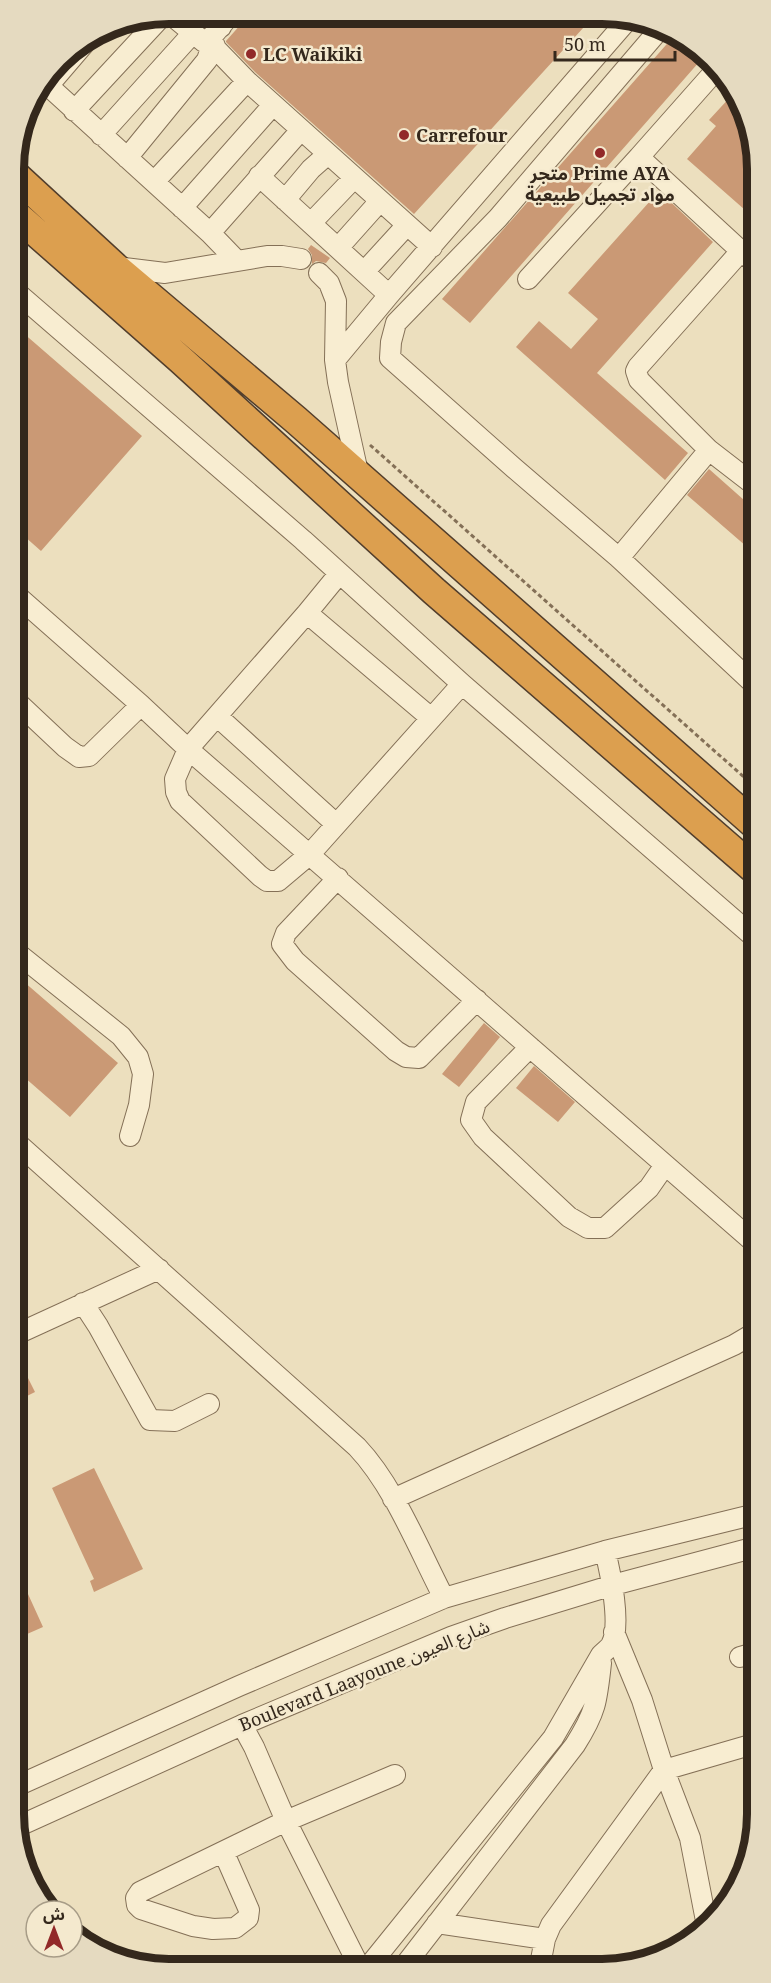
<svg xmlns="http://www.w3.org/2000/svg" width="771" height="1983" viewBox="0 0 771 1983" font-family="'Noto Serif','Noto Sans Arabic',serif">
<rect width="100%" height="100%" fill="#ecdfbe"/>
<!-- building -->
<path fill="#ca9975" d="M 250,14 L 500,16 L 594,16 L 414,214 L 255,72 L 226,42 L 226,41 Z
M 673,37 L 700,61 L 470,323 L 442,299 Z
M 732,95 L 752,129 L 753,217 L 687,159 L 716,126 L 709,120 Z
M 659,191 L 713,242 L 597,373 L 688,453 L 665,480 L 516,347 L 539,321 L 571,349 L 598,319 L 568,293 Z
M 311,245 L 330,258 L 326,263 L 316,261 L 312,264 L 312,255 L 308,249 Z
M 14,325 L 142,436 L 41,551 L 15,528 Z
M 709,469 L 753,508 L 754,553 L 687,495 Z
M 16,975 L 118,1063 L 70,1117 L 16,1070 Z
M 484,1023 L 500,1037 L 459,1087 L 442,1074 Z
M 534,1066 L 575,1102 L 558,1122 L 516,1088 Z
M 17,1356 L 35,1392 L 17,1401 Z
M 94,1468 L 143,1569 L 94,1592 L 90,1581 L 94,1579 L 52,1488 Z
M 18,1572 L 43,1627 L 18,1638 Z"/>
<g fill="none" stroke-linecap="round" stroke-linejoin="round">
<!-- minor casing -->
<g stroke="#847057" stroke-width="22">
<path id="minor" d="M 170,14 L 204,42 L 213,41 L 216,49 L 247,81 L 432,247
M 205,14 L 221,27
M 659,30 L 498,218 L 396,323 L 391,342 L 390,358 L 514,468 L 619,558 L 754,684
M 209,40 L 231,14
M 716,70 L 639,157 L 741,251
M 44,82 L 210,233 L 237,261
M 48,86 L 90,37
M 74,111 L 164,14
M 101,135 L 192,34
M 127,158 L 207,60 L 209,54
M 259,176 L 389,295
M 154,182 L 247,81
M 285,200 L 311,169 L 328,154
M 182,208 L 273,105
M 311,223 L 354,178
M 210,233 L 301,130
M 338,248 L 380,201
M 116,267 L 165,273 L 267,256 L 282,256 L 301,259
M 364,272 L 407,225
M 319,273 L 329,283 L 336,301 L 335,360 L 338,382 L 359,477
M 528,279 L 639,157
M 14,290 L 303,540 L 462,684 L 755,938
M 335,360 L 389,295 L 631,16
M 709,450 L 639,380 L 636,371 L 638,367 L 741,251 L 753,261
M 619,558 L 709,450 L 753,484
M 339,574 L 307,613 L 188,749 L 175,779 L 176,792 L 180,801 L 260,876 L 267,881 L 278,881 L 310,854 L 462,684
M 15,594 L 141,705 L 188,749 L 756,1244
M 307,613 L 431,718
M 15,700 L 65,747 L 79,757 L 89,756 L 141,705
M 218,717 L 336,824
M 338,878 L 286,933 L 282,944 L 295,961 L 396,1051 L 406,1057 L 419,1058 L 477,1000
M 16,952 L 121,1036 L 138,1057 L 143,1074 L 139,1105 L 130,1136
M 530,1047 L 476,1102 L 471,1120 L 483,1137 L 569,1217 L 588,1228 L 605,1228 L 649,1188 L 665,1165
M 17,1143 L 357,1447 C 394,1486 419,1550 444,1598
M 83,1303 L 98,1326 L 150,1420 L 175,1421 L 209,1404
M 17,1334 L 159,1269
M 393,1499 L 734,1345 L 756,1332
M 614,1632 L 642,1700 L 664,1770 L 690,1838 L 707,1926
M 740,1657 L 757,1652
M 242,1725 L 254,1747 L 286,1821 L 359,1966
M 19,1785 L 239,1686 L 444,1598 L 605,1551 L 756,1514
M 19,1826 L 242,1725 L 451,1637 L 505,1618 L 613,1585 L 756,1547
M 224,1853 L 249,1910 L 248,1918 L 235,1928 L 213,1929 L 193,1926 L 141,1909 L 137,1905 L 136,1898 L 140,1892 L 286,1821 L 395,1775
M 437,1923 L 545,1939
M 405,1965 L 575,1745 C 596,1712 597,1701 601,1663
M 540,1965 L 545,1939 L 551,1925 L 664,1770 L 757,1743
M 369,1966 L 553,1738 L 601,1655 C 604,1652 609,1648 611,1645 C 622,1626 610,1571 605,1551"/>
</g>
<!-- highway casing -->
<g stroke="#523e2c" stroke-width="31">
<path id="highway" d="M 14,174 L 115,267 L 296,420 L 754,824
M 14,213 L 180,359 L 434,591 L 754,869"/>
</g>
<!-- path -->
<path stroke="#847057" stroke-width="3" stroke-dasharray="4.5 3" stroke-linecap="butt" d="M 370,445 L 754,786"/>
<!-- minor -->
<use href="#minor" stroke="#f8edd1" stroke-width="20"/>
<!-- highway -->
<use href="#highway" stroke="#dc9f4f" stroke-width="28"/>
</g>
<!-- markers -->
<g fill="#922929" stroke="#f4e9ce" stroke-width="2">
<circle cx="251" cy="54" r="6"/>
<circle cx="404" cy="135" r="6"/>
<circle cx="600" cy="153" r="6"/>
</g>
<g text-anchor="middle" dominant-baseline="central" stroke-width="5" stroke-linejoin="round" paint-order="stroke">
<!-- poi labels -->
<g font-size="18" font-weight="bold" fill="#34281c" stroke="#f4e9ce" text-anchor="start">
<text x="263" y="54">LC Waikiki</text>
<text x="416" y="135">Carrefour</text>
<text x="600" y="173" text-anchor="middle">متجر Prime AYA<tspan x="600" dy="21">مواد تجميل طبيعية</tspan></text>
</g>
<!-- street labels -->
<g font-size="18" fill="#34281c" stroke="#f4e9ce">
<text transform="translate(364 1675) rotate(-22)">Boulevard Laayoune شارع العيون</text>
</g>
</g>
<!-- crop -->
<path d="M0 0H771V1983H0ZM169 24H602A145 145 0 0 1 747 169V1814A145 145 0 0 1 602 1959H169A145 145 0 0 1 24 1814V169A145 145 0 0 1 169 24Z" fill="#e5dac0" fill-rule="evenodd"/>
<path fill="none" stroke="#34281c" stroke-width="8" d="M169 24H602A145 145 0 0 1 747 169V1814A145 145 0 0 1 602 1959H169A145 145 0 0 1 24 1814V169A145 145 0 0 1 169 24Z"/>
<!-- north arrow -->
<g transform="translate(54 1929)"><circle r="28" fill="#f4e9ce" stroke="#a79c87" stroke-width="1.5"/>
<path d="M0-4.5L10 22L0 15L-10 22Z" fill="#922929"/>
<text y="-9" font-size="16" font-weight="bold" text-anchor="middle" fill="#34281c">ش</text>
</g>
<!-- scale -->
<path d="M555 51v9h120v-9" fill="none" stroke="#34281c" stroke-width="3"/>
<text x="564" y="51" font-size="18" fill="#34281c" stroke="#f4e9ce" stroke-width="4.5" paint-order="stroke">50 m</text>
</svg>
